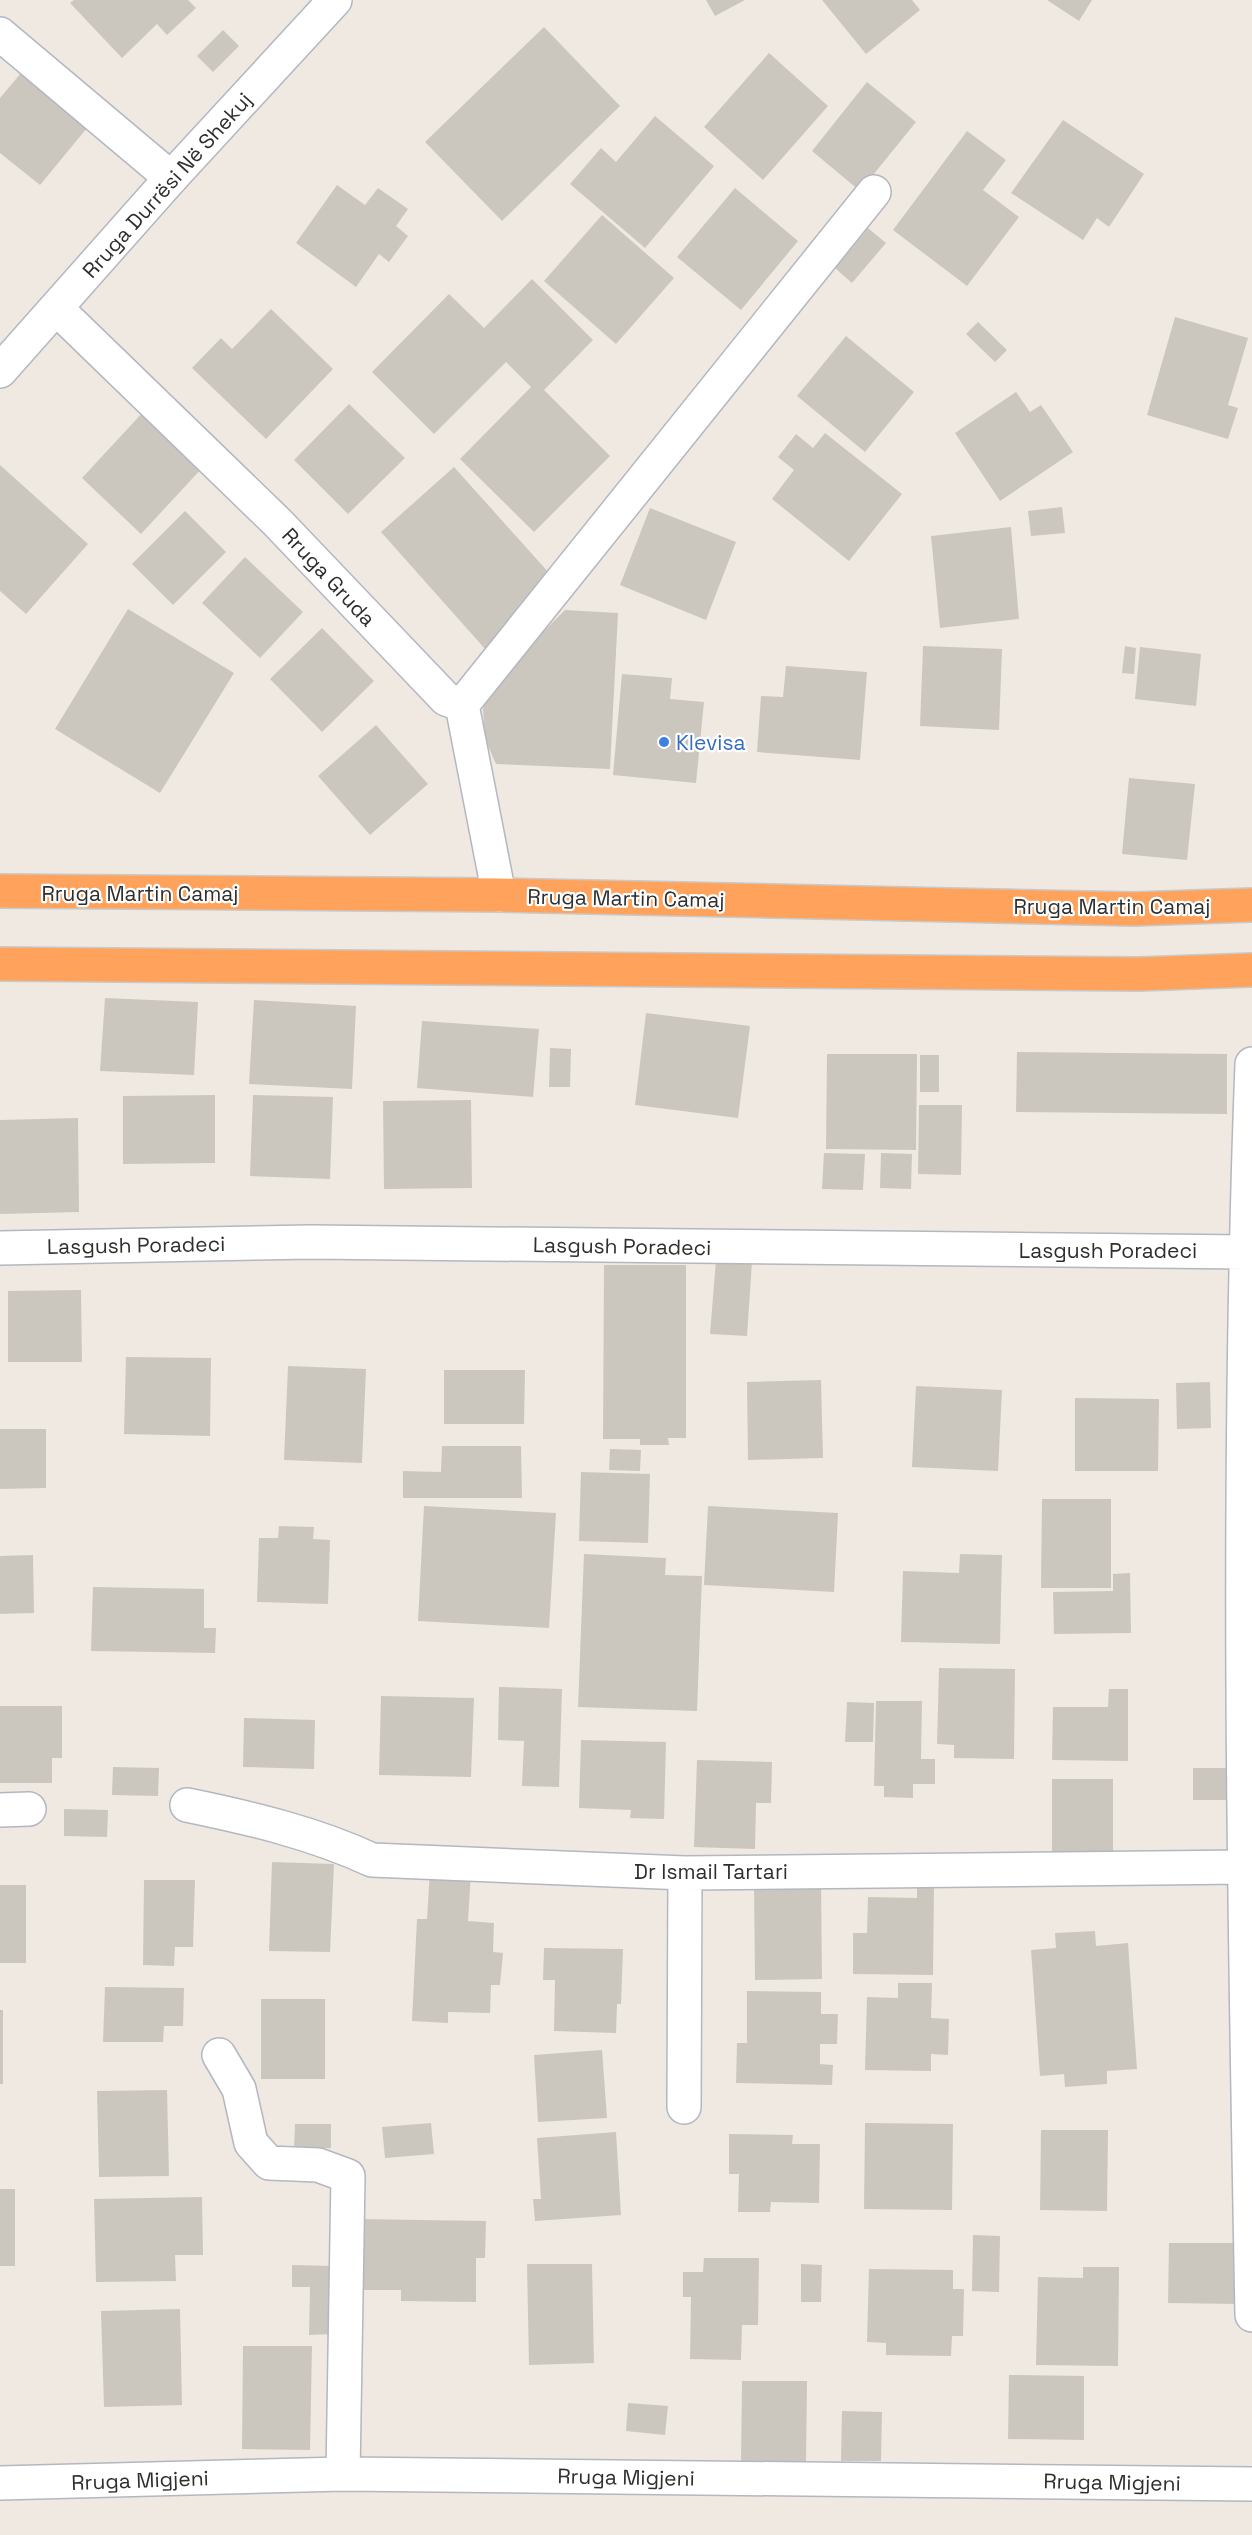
<svg xmlns="http://www.w3.org/2000/svg" width="1252" height="2535" viewBox="0 0 1252 2535" font-family="'Space Grotesk',sans-serif">
<rect width="100%" height="100%" fill="#efe9e1"/>
<!-- building -->
<path fill="#cbc7bf" d="M 74,0 L 188,0 L 196,8 L 167,35 L 157,24 L 122,58 L 70,3 Z
M 706,0 L 745,0 L 715,16 Z
M 822,0 L 912,0 L 920,10 L 866,54 Z
M 1047,0 L 1092,0 L 1079,21 Z
M 544,27 L 620,106 L 502,221 L 425,142 Z
M 223,30 L 239,46 L 213,72 L 197,56 Z
M 769,53 L 828,106 L 763,180 L 704,127 Z
M 21,73 L 87,128 L 40,185 L 0,153 L 0,98 Z
M 867,82 L 916,122 L 860,191 L 812,151 Z
M 655,116 L 714,166 L 645,248 L 570,184 L 601,148 L 616,162 Z
M 1063,120 L 1144,174 L 1109,227 L 1097,218 L 1083,240 L 1011,193 Z
M 967,131 L 1006,160 L 983,190 L 1019,217 L 967,286 L 893,230 Z
M 337,185 L 365,205 L 378,188 L 408,209 L 396,226 L 408,236 L 389,262 L 379,254 L 356,287 L 296,243 Z
M 735,188 L 798,241 L 741,310 L 677,257 Z
M 602,215 L 674,278 L 616,344 L 544,281 Z
M 868,228 L 886,243 L 852,283 L 835,268 Z
M 532,279 L 593,340 L 544,390 L 610,456 L 534,532 L 460,459 L 531,387 L 506,362 L 434,434 L 372,372 L 449,294 L 484,328 Z
M 271,309 L 333,369 L 266,439 L 192,368 L 221,338 L 232,349 Z
M 1175,317 L 1248,338 L 1228,405 L 1238,408 L 1228,439 L 1147,415 Z
M 978,322 L 1007,350 L 995,362 L 966,334 Z
M 846,336 L 914,392 L 865,452 L 797,396 Z
M 1016,392 L 1030,412 L 1041,405 L 1073,452 L 1000,501 L 955,433 Z
M 349,404 L 405,458 L 348,514 L 294,460 Z
M 145,410 L 204,466 L 141,534 L 82,478 Z
M 825,433 L 902,494 L 849,561 L 772,499 L 794,470 L 778,457 L 796,434 L 813,448 Z
M 0,465 L 88,544 L 26,614 L 0,591 Z
M 454,467 L 559,584 L 486,650 L 381,532 Z
M 1062,507 L 1065,533 L 1031,536 L 1028,511 Z
M 650,508 L 736,542 L 706,620 L 620,585 Z
M 185,511 L 226,552 L 173,605 L 132,564 Z
M 1011,527 L 1019,619 L 940,628 L 931,536 Z
M 245,557 L 303,612 L 260,658 L 202,603 Z
M 128,609 L 234,673 L 160,793 L 55,729 Z
M 565,610 L 618,613 L 610,769 L 496,764 L 485,739 L 483,709 L 492,683 Z
M 322,628 L 374,681 L 322,732 L 270,679 Z
M 923,646 L 1002,649 L 999,730 L 920,726 Z
M 1125,646 L 1136,648 L 1134,674 L 1122,673 Z
M 1140,647 L 1201,654 L 1196,706 L 1135,699 Z
M 786,666 L 867,672 L 860,760 L 757,752 L 761,696 L 783,697 Z
M 622,674 L 672,678 L 670,699 L 704,702 L 696,783 L 613,775 Z
M 376,725 L 428,784 L 370,835 L 318,776 Z
M 1129,778 L 1195,784 L 1187,860 L 1122,854 Z
M 105,998 L 198,1002 L 194,1075 L 100,1071 Z
M 254,1000 L 356,1006 L 352,1089 L 249,1084 Z
M 646,1013 L 750,1026 L 738,1118 L 635,1105 Z
M 422,1021 L 539,1029 L 533,1097 L 417,1088 Z
M 550,1048 L 571,1049 L 570,1087 L 549,1087 Z
M 1017,1052 L 1227,1054 L 1227,1114 L 1016,1112 Z
M 827,1054 L 917,1054 L 916,1150 L 826,1149 Z
M 920,1055 L 939,1055 L 939,1092 L 920,1092 Z
M 215,1095 L 215,1163 L 123,1164 L 123,1096 Z
M 253,1095 L 333,1097 L 330,1179 L 250,1176 Z
M 471,1100 L 472,1188 L 384,1189 L 383,1101 Z
M 919,1105 L 962,1105 L 961,1175 L 918,1174 Z
M 78,1118 L 79,1212 L 0,1214 L 0,1120 Z
M 824,1153 L 865,1154 L 863,1190 L 822,1189 Z
M 881,1153 L 912,1154 L 911,1189 L 880,1188 Z
M 716,1260 L 752,1262 L 747,1336 L 710,1334 Z
M 604,1265 L 686,1265 L 686,1438 L 668,1438 L 669,1445 L 640,1445 L 640,1439 L 603,1439 Z
M 81,1290 L 82,1362 L 8,1362 L 8,1291 Z
M 126,1357 L 211,1358 L 210,1436 L 124,1434 Z
M 288,1366 L 366,1369 L 362,1463 L 284,1460 Z
M 444,1370 L 525,1370 L 524,1424 L 444,1424 Z
M 821,1380 L 823,1458 L 748,1460 L 747,1382 Z
M 1210,1382 L 1211,1428 L 1177,1429 L 1176,1383 Z
M 916,1386 L 1002,1390 L 998,1471 L 912,1467 Z
M 1075,1398 L 1159,1399 L 1158,1471 L 1075,1471 Z
M 0,1429 L 46,1429 L 46,1488 L 0,1489 Z
M 442,1446 L 521,1446 L 522,1498 L 403,1498 L 403,1471 L 441,1472 Z
M 610,1449 L 641,1450 L 640,1471 L 609,1470 Z
M 581,1472 L 650,1474 L 648,1543 L 579,1541 Z
M 1042,1499 L 1111,1499 L 1111,1588 L 1041,1588 Z
M 424,1506 L 556,1513 L 549,1628 L 418,1621 Z
M 708,1506 L 838,1513 L 834,1592 L 704,1585 Z
M 279,1526 L 314,1527 L 313,1539 L 330,1540 L 328,1604 L 257,1602 L 259,1538 L 278,1538 Z
M 584,1554 L 666,1558 L 665,1575 L 702,1576 L 697,1711 L 578,1707 Z
M 960,1554 L 1002,1555 L 1000,1644 L 901,1642 L 903,1571 L 959,1573 Z
M 33,1555 L 34,1613 L 0,1614 L 0,1556 Z
M 1130,1573 L 1131,1633 L 1054,1634 L 1053,1592 L 1113,1591 L 1113,1574 Z
M 93,1587 L 204,1589 L 204,1628 L 216,1628 L 215,1653 L 91,1651 Z
M 939,1668 L 1015,1669 L 1014,1759 L 954,1758 L 954,1745 L 937,1744 Z
M 499,1687 L 562,1689 L 559,1787 L 522,1786 L 524,1741 L 498,1740 Z
M 1109,1689 L 1128,1689 L 1128,1761 L 1052,1760 L 1053,1707 L 1108,1707 Z
M 381,1696 L 474,1698 L 471,1777 L 379,1775 Z
M 876,1701 L 922,1701 L 921,1759 L 935,1759 L 935,1784 L 913,1784 L 913,1798 L 884,1797 L 884,1786 L 874,1786 Z
M 847,1702 L 874,1703 L 873,1742 L 845,1742 Z
M 0,1706 L 62,1706 L 62,1758 L 52,1758 L 52,1783 L 0,1783 Z
M 244,1718 L 315,1720 L 314,1769 L 243,1767 Z
M 581,1740 L 666,1742 L 664,1819 L 630,1818 L 631,1810 L 579,1808 Z
M 697,1760 L 772,1762 L 771,1803 L 756,1803 L 755,1849 L 694,1847 Z
M 113,1767 L 159,1768 L 158,1796 L 112,1795 Z
M 1193,1768 L 1229,1768 L 1229,1800 L 1193,1800 Z
M 1052,1779 L 1113,1779 L 1113,1857 L 1052,1857 Z
M 64,1809 L 108,1810 L 107,1837 L 64,1836 Z
M 272,1862 L 334,1864 L 330,1952 L 269,1951 Z
M 430,1870 L 471,1872 L 468,1921 L 494,1923 L 493,1952 L 503,1953 L 500,1985 L 491,1985 L 490,2013 L 448,2012 L 448,2023 L 412,2021 L 417,1919 L 427,1919 Z
M 144,1880 L 195,1880 L 193,1947 L 175,1947 L 174,1966 L 143,1965 Z
M 821,1881 L 822,1979 L 755,1980 L 754,1882 Z
M 0,1885 L 26,1885 L 26,1963 L 0,1963 Z
M 917,1886 L 934,1886 L 933,1975 L 853,1974 L 853,1933 L 867,1933 L 868,1897 L 917,1898 Z
M 1095,1931 L 1096,1946 L 1128,1943 L 1137,2069 L 1107,2071 L 1107,2084 L 1065,2087 L 1064,2074 L 1040,2076 L 1031,1950 L 1056,1948 L 1055,1933 Z
M 544,1948 L 623,1949 L 621,2004 L 617,2004 L 616,2033 L 554,2031 L 555,1980 L 543,1980 Z
M 898,1983 L 932,1983 L 931,2018 L 949,2019 L 948,2055 L 931,2054 L 931,2071 L 865,2070 L 867,1997 L 898,1998 Z
M 105,1987 L 184,1988 L 183,2026 L 164,2026 L 163,2042 L 103,2042 Z
M 747,1991 L 821,1992 L 821,2014 L 838,2014 L 837,2044 L 820,2044 L 820,2064 L 833,2065 L 832,2085 L 736,2083 L 737,2043 L 747,2043 Z
M 261,1999 L 325,1999 L 325,2079 L 261,2079 Z
M 0,2010 L 3,2010 L 3,2084 L 0,2084 Z
M 602,2050 L 607,2118 L 538,2122 L 534,2055 Z
M 167,2090 L 169,2176 L 99,2177 L 97,2091 Z
M 431,2123 L 434,2154 L 385,2158 L 382,2127 Z
M 865,2123 L 953,2124 L 952,2210 L 864,2209 Z
M 295,2124 L 331,2124 L 331,2148 L 294,2149 Z
M 1041,2130 L 1108,2130 L 1107,2211 L 1040,2210 Z
M 616,2132 L 621,2215 L 535,2221 L 533,2199 L 541,2199 L 537,2138 Z
M 729,2134 L 793,2135 L 792,2144 L 820,2144 L 819,2203 L 771,2202 L 770,2212 L 738,2212 L 739,2174 L 729,2174 Z
M 0,2189 L 15,2189 L 15,2266 L 0,2266 Z
M 202,2197 L 203,2255 L 175,2255 L 176,2281 L 96,2282 L 94,2199 Z
M 359,2219 L 486,2221 L 485,2258 L 476,2258 L 476,2302 L 401,2301 L 401,2290 L 357,2290 Z
M 973,2235 L 1000,2236 L 999,2292 L 972,2291 Z
M 1169,2243 L 1237,2243 L 1236,2304 L 1168,2303 Z
M 704,2258 L 759,2258 L 758,2325 L 742,2325 L 741,2360 L 690,2359 L 691,2297 L 683,2297 L 683,2272 L 703,2272 Z
M 527,2264 L 592,2264 L 594,2363 L 529,2365 Z
M 801,2264 L 822,2265 L 821,2302 L 801,2302 Z
M 292,2265 L 334,2266 L 333,2334 L 309,2335 L 310,2287 L 292,2287 Z
M 1083,2267 L 1119,2267 L 1118,2366 L 1036,2365 L 1038,2277 L 1083,2278 Z
M 869,2269 L 953,2270 L 953,2289 L 964,2289 L 963,2336 L 952,2336 L 951,2356 L 886,2355 L 886,2343 L 867,2342 Z
M 180,2309 L 182,2405 L 104,2407 L 101,2311 Z
M 243,2346 L 312,2346 L 310,2450 L 242,2449 Z
M 1009,2375 L 1084,2376 L 1084,2440 L 1008,2439 Z
M 742,2381 L 807,2381 L 806,2464 L 741,2464 Z
M 628,2403 L 668,2406 L 665,2435 L 626,2431 Z
M 842,2411 L 882,2412 L 881,2461 L 841,2461 Z"/>
<g fill="none" stroke-linecap="round" stroke-linejoin="round">
<!-- street casing -->
<g stroke="#b4b7c1" stroke-width="36">
<path id="street" d="M 0,34 L 171,178
M 57,309 L 277,522 L 446,699 L 462,705 L 499,895
M 462,705 L 874,192
M 1252,1064 C 1236,1481 1244,1898 1252,2315
M 0,1248 L 311,1242 L 1245,1252
M 187,1805 C 250,1818 314,1833 372,1860 L 685,1873 L 1243,1867
M 0,1810 L 29,1809
M 219,2055 L 239,2089 L 251,2143 L 269,2163 L 318,2165 L 348,2176 L 343,2474
M 684,2107 L 685,1873
M 0,2483 L 343,2474 L 1252,2484"/>
</g>
<!-- secondary casing -->
<g stroke="#b4b7c1" stroke-width="36">
<path id="secondary" d="M 0,371 L 171,178 L 335,0"/>
</g>
<!-- highway casing -->
<g stroke="#c9c9c9" stroke-width="36">
<path id="highway" d="M 0,891 L 499,895 L 1134,909 L 1252,905
M 0,964 L 1139,974 L 1252,970"/>
</g>
<!-- street -->
<use href="#street" stroke="#fff" stroke-width="33"/>
<!-- secondary -->
<use href="#secondary" stroke="#fff" stroke-width="33"/>
<!-- highway -->
<use href="#highway" stroke="#ffa35c" stroke-width="33"/>
</g>
<!-- markers -->
<circle fill="#3f7fe0" stroke="#fff" stroke-width="2" cx="664" cy="742" r="6"/>
<g text-anchor="middle" dominant-baseline="central" stroke-width="4.5" stroke-linejoin="round" paint-order="stroke">
<!-- street labels -->
<g font-size="21" fill="#2e2e2e" stroke="#fff">
<text transform="translate(167 185) rotate(-48)">Rruga Durrësi Në Shekuj</text>
<text transform="translate(329 577) rotate(47)">Rruga Gruda</text>
<text x="140" y="893">Rruga Martin Camaj</text>
<text transform="translate(626 898) rotate(1)">Rruga Martin Camaj</text>
<text x="1112" y="906">Rruga Martin Camaj</text>
<text transform="translate(136 1245) rotate(-1)">Lasgush Poradeci</text>
<text transform="translate(622 1246) rotate(1)">Lasgush Poradeci</text>
<text x="1108" y="1250">Lasgush Poradeci</text>
<text x="711" y="1871">Dr Ismail Tartari</text>
<text transform="translate(626 2477) rotate(1)">Rruga Migjeni</text>
<text transform="translate(140 2480) rotate(-2)">Rruga Migjeni</text>
<text transform="translate(1112 2482) rotate(1)">Rruga Migjeni</text>
</g>
<!-- shop labels -->
<g font-size="21" fill="#366cbe" stroke="#fff" text-anchor="start">
<text x="676" y="742">Klevisa</text>
</g>
</g>
</svg>
